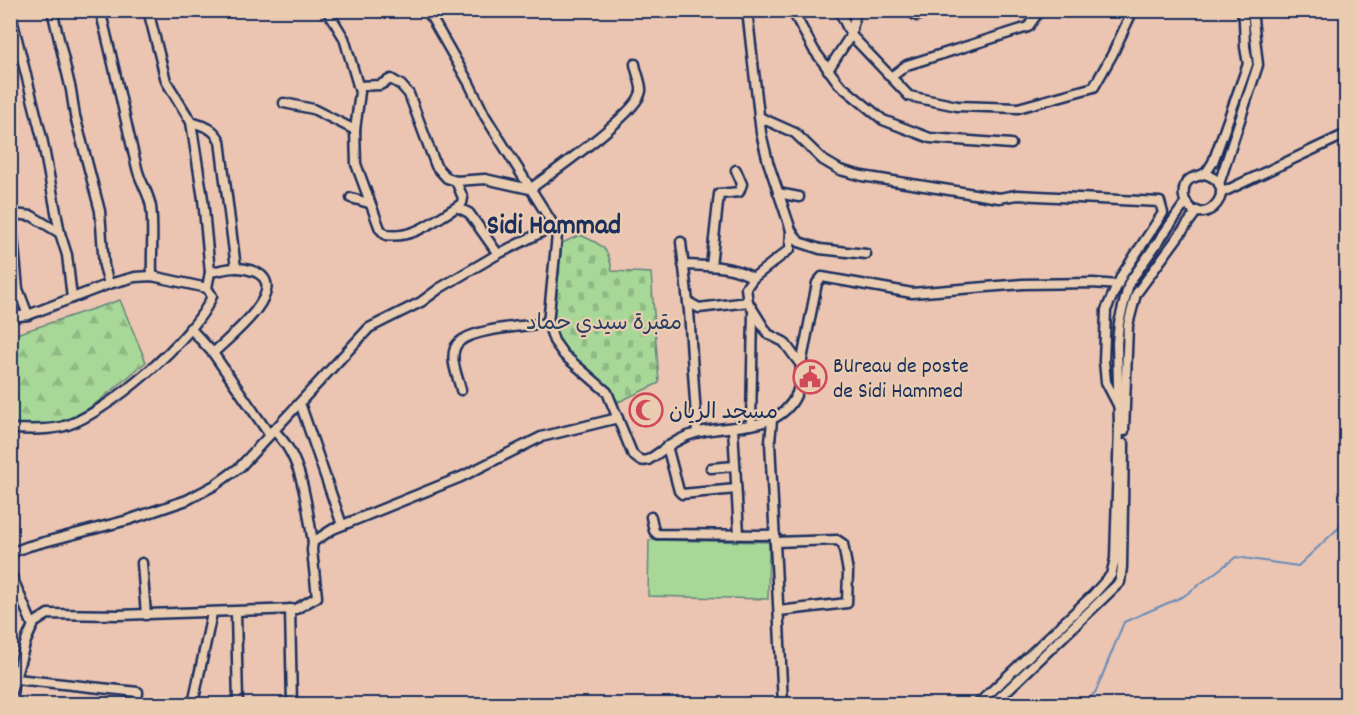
<svg xmlns="http://www.w3.org/2000/svg" width="1357" height="715" viewBox="0 0 1357 715" font-family="Dekko,'Playpen Sans Arabic',sans-serif">
  <defs>
    <pattern id="forest-firs" width="22" height="20" patternUnits="userSpaceOnUse" patternTransform="scale(1.5)"><rect width="22" height="20" fill="#a8d898"/><path d="M5 1l3.5 6h-7zM16 11l3.5 6h-7z" fill="#90ba85"/></pattern>
    <pattern id="cemetery-stones" width="16" height="16" patternUnits="userSpaceOnUse" patternTransform="scale(1.5)"><rect width="16" height="16" fill="#a8d898"/><path d="M2 7V4a2 2 0 0 1 4 0v3zM10 15v-3a2 2 0 0 1 4 0v3z" fill="#90ba85"/></pattern>
  </defs>
  <rect width="100%" height="100%" fill="#ebc5b1"/>
  <filter id="ink" filterUnits="userSpaceOnUse"><feTurbulence type="fractalNoise" baseFrequency=".0167" numOctaves="2"/><feDisplacementMap in="SourceGraphic" scale="12" xChannelSelector="R" yChannelSelector="G"/><feConvolveMatrix kernelMatrix="1 2 1 2 8 2 1 2 1" color-interpolation-filters="sRGB"/></filter>
  <g filter="url(#ink)">
    <path fill="#a8d898" stroke="#62847b" stroke-width="1.5" d="M649 540 769 542 768 599 648 596Z"/>
    <path fill="url(#forest-firs)" stroke="#62847b" stroke-width="1.5" d="M120 300 146 362C121 382 91 412 62 423 45 428 27 426 11 424L10 336Z"/>
    <path fill="url(#cemetery-stones)" stroke="#62847b" stroke-width="1.5" d="M580 235C601 244 609 247 612 271L651 273 659 383 616 403 605 384 569 356 555 336 553 317 562 243Z"/>
    <g fill="none" stroke-linecap="round" stroke-linejoin="round">
      <path stroke="#698cba" stroke-width="2" d="M1085 704 1096 691 1124 622 1184 596 1236 557 1298 566 1346 521"/>
      <defs>
        <g id="minor">
          <path d="M52 10 71 90 75 116 100 211 104 266 109 284"/>
          <path d="M100 10C114 63 124 116 137 168 140 182 149 193 151 207 154 230 151 254 152 276"/>
          <path d="M327 10 344 38 360 92 355 130 356 164 380 229 386 235C415 239 434 220 457 207L469 213 498 254"/>
          <path d="M427 10 469 83 485 116 554 226 557 235 548 323 554 341 564 355 607 392 632 453C636 459 641 462 648 460 664 450 677 438 696 433 731 423 780 434 797 393 800 385 800 374 801 365L784 342 768 334 748 302 746 288 753 278 790 249 791 230 768 162 761 133 747 10"/>
          <path d="M792 10 814 50 839 84 883 120 930 138 1011 144"/>
          <path d="M839 10 851 35 909 96 957 106 1018 108 1094 87 1112 55 1133 10"/>
          <path d="M908 10 917 16 932 10"/>
          <path d="M10 11 42 138 60 233 67 255 72 298"/>
          <path d="M828 70 851 35 856 10"/>
          <path d="M891 77 907 65 1028 27 1040 10"/>
          <path d="M358 86 380 85 391 79 401 85 409 94 436 166 447 178 456 181 485 179 530 189C550 174 639 113 641 91 642 84 636 72 635 64"/>
          <path d="M284 103 313 109 355 130"/>
          <path d="M759 117 795 133 823 160 840 170 862 176 999 198 1017 195 1160 202 1163 213 1122 275 1106 310 1104 361 1106 382 1119 407"/>
          <path d="M191 122C204 126 214 128 220 141L236 268"/>
          <path d="M1204 174C1244 185 1204 232 1186 203 1183 197 1183 191 1185 185 1190 175 1198 178 1205 173 1208 171 1211 165 1213 162L1248 64 1245 47 1244 20 1241 10"/>
          <path d="M456 181 463 198 462 203 457 207"/>
          <path d="M1219 184 1258 65 1252 10"/>
          <path d="M778 193 799 197"/>
          <path d="M1221 193 1346 134"/>
          <path d="M351 198 369 203"/>
          <path d="M10 204 18 289 28 315"/>
          <path d="M13 214 32 216 60 233"/>
          <path d="M791 230 799 242 820 249 866 254"/>
          <path d="M681 242 689 311 697 432"/>
          <path d="M683 265C707 266 732 265 753 278"/>
          <path d="M711 266 719 194 739 192 742 184 736 170"/>
          <path d="M210 272C219 271 229 267 238 268 268 271 275 285 256 310 244 326 228 339 213 353"/>
          <path d="M688 302 699 308 748 302"/>
          <path d="M10 317 28 315 109 284 135 277 152 276 207 288"/>
          <path d="M190 328 213 353 269 434"/>
          <path d="M801 365 817 283 822 277 912 293 1023 284 1093 283 1118 285"/>
          <path d="M461 390C458 377 450 361 455 348 462 328 528 326 548 323"/>
          <path d="M300 403 342 525"/>
          <path d="M772 420 770 442 783 704"/>
          <path d="M751 425 753 312"/>
          <path d="M733 428 739 534"/>
          <path d="M10 429C28 429 43 431 61 427 104 417 196 337 212 296L207 288 210 272 203 199 191 122 166 81 148 10"/>
          <path d="M273 430C303 456 306 504 313 542"/>
          <path d="M1124 431 1128 325 1136 294 1197 211"/>
          <path d="M667 446 679 491 682 494 736 489"/>
          <path d="M711 468 735 466"/>
          <path d="M651 517 654 531 657 534 775 535"/>
          <path d="M775 542 837 540 843 544 848 572 847 603 779 611"/>
          <path d="M10 553 29 546 128 520 187 500 215 485 240 467 369 328 421 302 440 288 498 254 554 226"/>
          <path d="M142 563 146 615"/>
          <path d="M10 572 33 626"/>
          <path d="M290 609 292 704"/>
          <path d="M236 612 238 704"/>
          <path d="M16 679 138 692 137 704"/>
          <path d="M10 696 26 641 34 623 48 614 119 615 296 609 317 597 312 550 313 542 333 529 461 477 541 437 618 418"/>
          <path d="M193 704 212 613"/>
          <path d="M978 704 1093 595 1111 575 1115 559 1119 426 1117 343 1119 323 1129 283 1186 202"/>
          <path d="M993 704 1120 582 1122 567 1124 444"/>
        </g>
      </defs>
      <use href="#minor" stroke="#1b2f5e" stroke-width="13"/>
      <use href="#minor" stroke="#eacdb1" stroke-width="8"/>
    </g>
  </g>
  <defs>
    <symbol id="civic-ring" viewBox="-11 -11 22 22"><circle r="9.5" fill="#eacdb1" stroke="#d1495b" stroke-width="1.5"/><path d="M-.6-6.5H3V-4.5H.6V-3L4-1V1h2V6H-6V1h2V-1L-.6-3ZM-1.2 2.5V6h2.4V2.5Z" fill="#d1495b"/></symbol>
    <symbol id="mosque-ring" viewBox="-11 -11 22 22"><circle r="9.5" fill="#eacdb1" stroke="#d1495b" stroke-width="1.5"/><path d="M3.5-4.9A6 6 0 1 0 3.5 4.9A5 5 0 1 1 3.5-4.9Z" fill="#d1495b"/></symbol>
  </defs>
  <g fill-rule="evenodd">
    <use href="#civic-ring" x="791" y="358" width="38" height="38"/>
    <use href="#mosque-ring" x="627" y="391" width="38" height="38"/>
  </g>
  <g text-anchor="middle" stroke-width="4.5" stroke-linejoin="round" paint-order="stroke">
    <g font-size="22" fill="#294064" stroke="#eacdb1">
      <text x="604" y="329">مقبرة سيدي حماد</text>
    </g>
    <g font-size="22" fill="#1b2f5e" stroke="#eacdb1" text-anchor="start">
      <text x="833" y="372">BUreau de poste<tspan x="833" dy="25">de Sidi Hammed</tspan></text>
      <text x="669" y="418">مسجد الريان</text>
    </g>
    <g font-size="28" font-weight="bold" fill="#1b2f5e" stroke="#eacdb1">
      <text x="554" y="233">Sidi Hammad</text>
    </g>
  </g>
  <rect width="1357" height="715" fill="none" stroke="#eacdb1" stroke-width="36"/>
  <rect x="18" y="18" width="1321" height="679" fill="none" stroke="#1b2f5e" stroke-width="2" filter="url(#ink)"/>
</svg>
